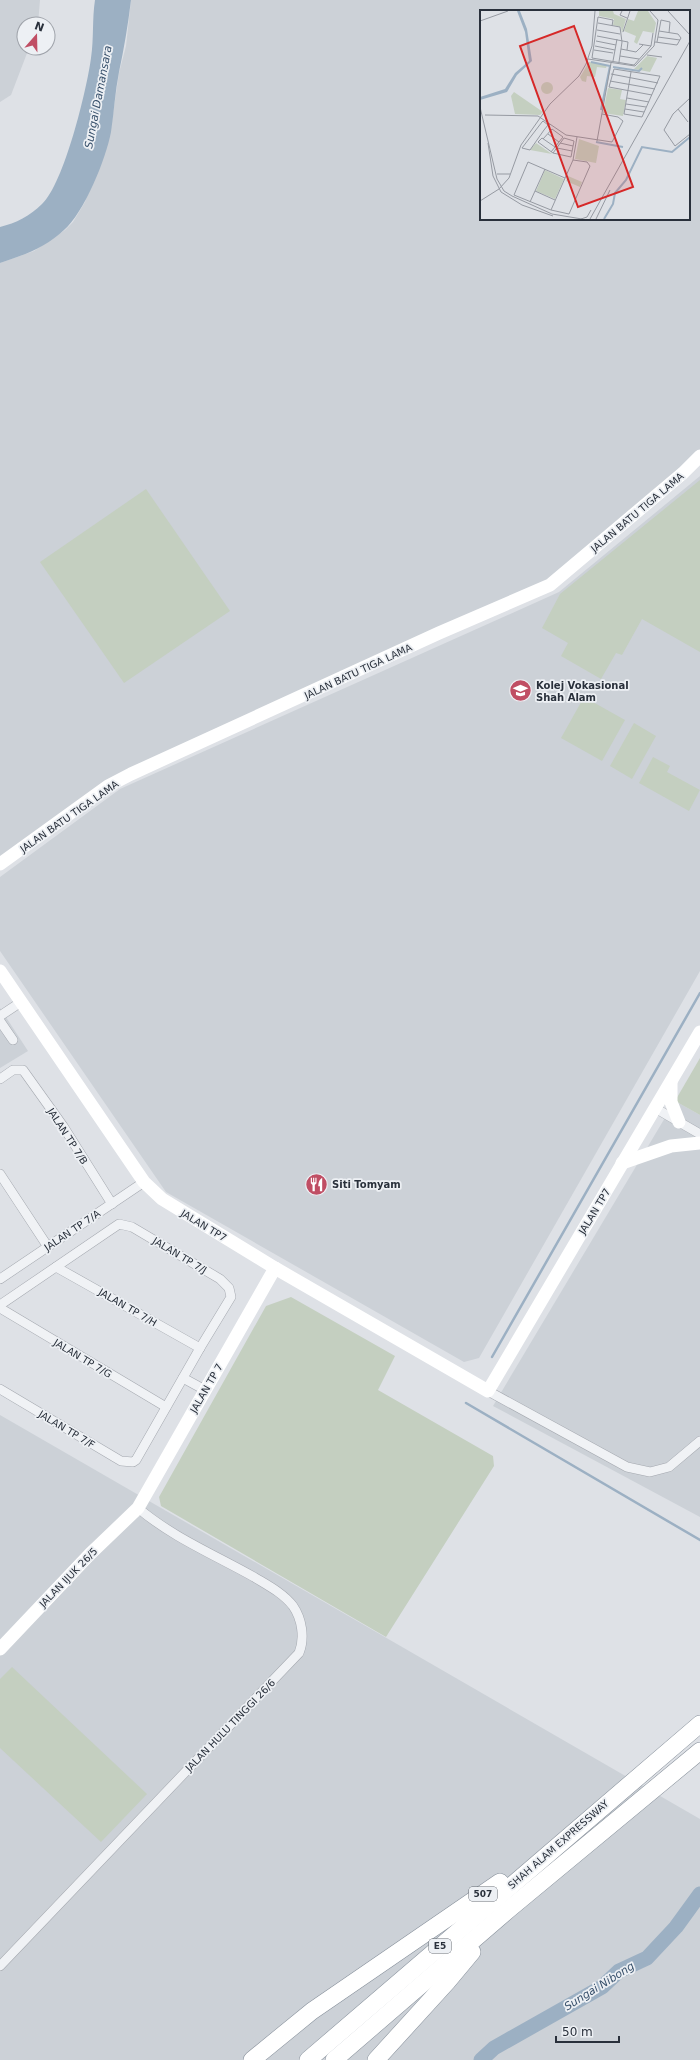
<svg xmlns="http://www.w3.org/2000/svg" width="700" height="2060" viewBox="0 0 700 2060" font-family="'DejaVu Sans',sans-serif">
  <rect width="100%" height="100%" fill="#dee1e6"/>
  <g fill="#ccd1d7" fill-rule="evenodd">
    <path d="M0 0H40L38 24H24V48H29L11 95 0 102Z"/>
    <path d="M131 0H700V463L552 588 134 767 0 858V263L34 251 65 230 73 222 85 202 110 134 119 73 126 46ZM481 11H689V219H481Z"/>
    <path d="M700 476V971L479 1358 464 1362 166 1192 0 951V877L120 789 559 592Z"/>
    <path d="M0 1008 28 1051 0 1068Z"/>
    <path d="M675 1101 700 1115V1517L493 1406Z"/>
    <path d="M0 1415 700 1819V2060H0Z"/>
  </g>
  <g fill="#c4cfc0">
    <path d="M700 480V652L642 619 622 655 616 653 601 679 561 656 568 643 542 628 560 594Z"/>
    <path d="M146 489 230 611 124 683 40 562Z"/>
    <path d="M584 697 625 720 602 761 561 738Z"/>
    <path d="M634 723 656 736 632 779 610 766Z"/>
    <path d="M653 757 670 766 667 772 700 790 689 811 639 783Z"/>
    <path d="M700 1058V1115L675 1101Z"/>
    <path d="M291 1297 395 1356 378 1390 493 1456 494 1466 386 1637 161 1506 159 1497 266 1306Z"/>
    <path d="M12 1667 147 1794 101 1842 0 1748V1679Z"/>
  </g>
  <path fill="#9cb0c3" d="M95 0H131C128 25 124 48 119 72 115 92 114 112 111 132 106 159 84 213 64 230 45 248 24 255 0 263V227C16 223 30 216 42 204 64 184 87 89 91 58 94 39 92 19 95 0Z"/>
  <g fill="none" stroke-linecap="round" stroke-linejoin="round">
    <g stroke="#9cb0c3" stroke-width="2.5">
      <path d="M492 1357 700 993"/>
      <path d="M466 1403 700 1540"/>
    </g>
    <path stroke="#9cb0c3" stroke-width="15" d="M481 2060 494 2048 602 1987 619 1971 647 1958 676 1927 700 1894"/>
    <defs>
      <g id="street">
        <path d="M0 1016 21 1002"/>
        <path d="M0 1021 13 1040"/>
        <path d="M0 1079 13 1070H23L63 1126 112 1204"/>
        <path d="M655 1108 700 1134"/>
        <path d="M0 1174 48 1247"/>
        <path d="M56 1267 200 1348"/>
        <path d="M0 1279 144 1182"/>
        <path d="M0 1305 119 1224 132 1227 220 1279 229 1288 231 1297 200 1348 136 1460 133 1462 121 1461 0 1389"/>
        <path d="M0 1308 166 1407"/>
        <path d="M183 1378 205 1390"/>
        <path d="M488 1391 627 1467 650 1472 669 1467 700 1441"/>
        <path d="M0 1966 299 1653C305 1638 302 1619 293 1606 283 1593 267 1585 254 1577 215 1555 172 1537 138 1508"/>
      </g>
      <g id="highway">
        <path d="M252 2060 312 2011 500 1882"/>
        <path d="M308 2060 700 1724"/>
        <path d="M334 2060 508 1910 700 1751"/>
        <path d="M376 2060 447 1982 472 1952"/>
      </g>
    </defs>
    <use href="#street" stroke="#a4a8af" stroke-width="10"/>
    <use href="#highway" stroke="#87909b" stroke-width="18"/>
    <use href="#street" stroke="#f0f2f5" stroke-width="9"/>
    <g stroke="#fff" stroke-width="13">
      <path d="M0 864 108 786 131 774 439 633 550 585 683 473 700 456"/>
      <path d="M0 971 144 1182 162 1199 275 1268 488 1391 700 1032"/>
      <path d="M671 1082V1102L679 1122"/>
      <path d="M622 1163 671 1146 700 1143"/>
      <path d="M0 1649 90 1554 138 1508 275 1268"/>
    </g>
    <use href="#highway" stroke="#fff" stroke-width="17"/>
  </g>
  <defs>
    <symbol id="school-disc" viewBox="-11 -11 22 22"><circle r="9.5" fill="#c04e64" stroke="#edf0f4"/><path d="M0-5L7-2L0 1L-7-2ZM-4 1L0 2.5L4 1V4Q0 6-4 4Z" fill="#fff"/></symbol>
    <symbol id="restaurant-disc" viewBox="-11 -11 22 22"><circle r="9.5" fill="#c04e64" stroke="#edf0f4"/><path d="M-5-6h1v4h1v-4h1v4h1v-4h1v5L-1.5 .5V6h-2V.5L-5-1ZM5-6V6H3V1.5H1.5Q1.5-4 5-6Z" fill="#fff"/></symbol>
  </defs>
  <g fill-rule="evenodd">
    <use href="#school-disc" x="508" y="678" width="25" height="25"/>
    <use href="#restaurant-disc" x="304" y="1172" width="25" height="25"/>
  </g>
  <g text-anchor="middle" stroke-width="3.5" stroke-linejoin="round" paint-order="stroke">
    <g fill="#edf0f4" stroke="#646a72" stroke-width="1">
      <rect x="469" y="1887" width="28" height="14" rx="3"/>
      <rect x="429" y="1939" width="22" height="14" rx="3"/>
    </g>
    <g font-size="9" font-weight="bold" fill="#29303b">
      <text x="483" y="1897">507</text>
      <text x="440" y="1949">E5</text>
    </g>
    <g font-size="10" fill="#29303b" stroke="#edf0f4">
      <text transform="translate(637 512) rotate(-40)" y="4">JALAN BATU TIGA LAMA</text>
      <text transform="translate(358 671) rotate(-25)" y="4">JALAN BATU TIGA LAMA</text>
      <text transform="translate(69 816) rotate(-35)" y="4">JALAN BATU TIGA LAMA</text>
      <text transform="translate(68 1136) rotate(57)" y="4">JALAN TP 7/B</text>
      <text transform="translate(594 1211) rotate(-59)" y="4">JALAN TP7</text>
      <text transform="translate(204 1225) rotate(31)" y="4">JALAN TP7</text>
      <text transform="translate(72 1230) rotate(-34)" y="4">JALAN TP 7/A</text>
      <text transform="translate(180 1255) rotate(31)" y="4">JALAN TP 7/J</text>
      <text transform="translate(128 1307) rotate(30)" y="4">JALAN TP 7/H</text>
      <text transform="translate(83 1358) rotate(31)" y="4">JALAN TP 7/G</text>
      <text transform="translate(206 1388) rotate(-60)" y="4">JALAN TP 7</text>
      <text transform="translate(67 1429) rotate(31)" y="4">JALAN TP 7/F</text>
      <text transform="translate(68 1577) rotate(-46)" y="4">JALAN IJUK 26/5</text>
      <text transform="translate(230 1725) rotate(-46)" y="4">JALAN HULU TINGGI 26/6</text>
      <text transform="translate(558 1844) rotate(-41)" y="4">SHAH ALAM EXPRESSWAY</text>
    </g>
    <g font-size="10" font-weight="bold" fill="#29303b" stroke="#edf0f4" text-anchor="start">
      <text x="536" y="689">Kolej Vokasional<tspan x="536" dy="12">Shah Alam</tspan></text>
      <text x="332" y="1188">Siti Tomyam</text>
    </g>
    <g font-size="11" font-style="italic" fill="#37506b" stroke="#edf0f4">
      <text transform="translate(98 97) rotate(-79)" y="4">Sungai Damansara</text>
      <text transform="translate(599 1986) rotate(-32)" y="4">Sungai Nibong</text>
    </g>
  </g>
  <g transform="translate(480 10)">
    <rect width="210" height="210" fill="#dee1e6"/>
    <path d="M119 1H133L134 4 146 9 142 23 141 17 133 15 134 9 119 6ZM158 1H168L176 13 174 23 163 21 157 34 154 32 156 26 144 21 148 9 154 11ZM167 46 177 48 170 62 154 59ZM109 52 127 55 126 58 117 57 115 67 107 66 106 72 102 71 100 67ZM61 78a6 6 0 1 1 12 0a6 6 0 1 1-12 0ZM128 78 142 80 140 89 146 90 143 106 123 103ZM34 82 63 102 60 105 35 104 31 86ZM99 129 119 136 116 153 95 149ZM56 133 72 144 50 140ZM65 160 84 169 75 189 56 181ZM88 166 102 172 100 177 86 171Z" fill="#c4cfc0"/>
    <path d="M37 1H40L47 19 52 51 37 65 27 82 0 90V87L25 79 35 63 49 51 45 22Z" fill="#9cb0c3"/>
    <path fill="none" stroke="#9cb0c3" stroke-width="2" d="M111 52 130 56 121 100M133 57 159 61 162 58M116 132 143 137M124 209 133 194 135 183 146 170 162 137 192 142 210 127"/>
    <path fill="none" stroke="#969aa2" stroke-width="1" d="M142 1 140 5 147 8M188 1 210 25M0 11 28 1M118 13 140 17 142 32 139 52M117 20 140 24M143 22 150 1M117 26 148 32 147 40M178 27 200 30M116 31 136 35M175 32 197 35 201 28 198 24 179 21M177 32 181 10 190 12 189 23M159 34 171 36M115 36 135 40M141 39 156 42 163 35M114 40 133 43M167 45 182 47M140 46 159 49M112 48 154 55 171 36 173 23M112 48 118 7 133 10 132 16M108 49 155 56 174 36 178 10 170 1M133 51 137 29M131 64 178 73M130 71 175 79M129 77 134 59 179 66H180L162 107 144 104 151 62M129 77 172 85M147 88 169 92M210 88 193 104 184 120 195 136 210 124M146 94 166 97M0 97 17 169 24 181 32 186 72 204 102 209M145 99 164 102M198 99 208 112M5 105 58 106 86 125 132 132 143 111 138 107 122 104M70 114 68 115 64 120 50 140 42 138 62 112 63 111 68 115 70 117M68 124 79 132M63 129 72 119 83 127M117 131 131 53M8 133 13 166 21 182 42 195 73 206M80 133 93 136M77 138 92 141M71 142 83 127M73 143 84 128 94 131 91 147 73 143 58 132 62 128 75 137M17 164H30M85 168 48 152 34 185 71 200 89 204 110 156 107 152 93 150M19 179 29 168 41 135 70 94 99 66 106 54 112 36 115 1M55 181 75 190M0 191 19 179M50 192 65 159M71 200 93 150 97 127M101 209 107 207 111 200M110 209 210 31M116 209 130 180"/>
    <path fill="#d62828" fill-opacity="0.15" stroke="#d62828" stroke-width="2" d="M94 16 153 177 98 197 40 36Z"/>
    <rect width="210" height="210" fill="none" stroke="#29303b" stroke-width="2"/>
  </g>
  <g transform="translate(36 36) rotate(20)"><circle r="19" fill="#edf0f4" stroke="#9fa3aa"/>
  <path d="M0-3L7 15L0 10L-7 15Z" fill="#c04e64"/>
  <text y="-6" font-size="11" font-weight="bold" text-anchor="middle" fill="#29303b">N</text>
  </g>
  <path d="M556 2036v6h63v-6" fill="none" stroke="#29303b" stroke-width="2"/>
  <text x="562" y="2036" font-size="12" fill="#29303b" stroke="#edf0f4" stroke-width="3" paint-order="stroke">50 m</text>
</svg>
